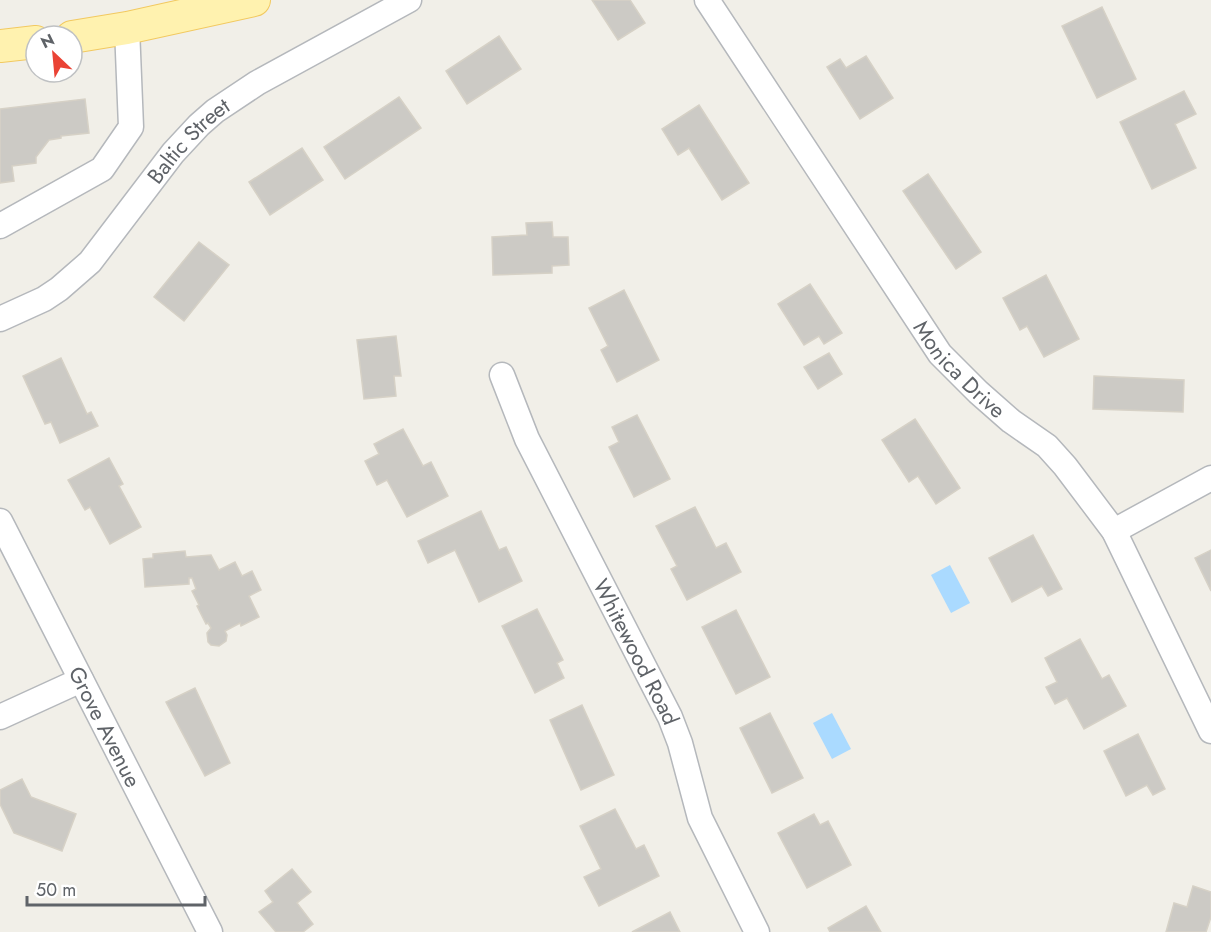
<svg xmlns="http://www.w3.org/2000/svg" width="1211" height="932" viewBox="0 0 1211 932" font-family="Jost,sans-serif">
  <rect width="100%" height="100%" fill="#f1efe8"/>
  <g fill="#aadaff">
    <path d="M950 565 970 603 951 613 931 575Z"/>
    <path d="M832 713 851 749 832 759 813 723Z"/>
  </g>
  <g fill="#cccac5" stroke="#d6d1c6" stroke-width="1.5">
    <path d="M592 0H630L645 23 618 40Z"/>
    <path d="M1102 7 1136 79 1097 98 1062 26Z"/>
    <path d="M499 36 521 69 467 104 446 71Z"/>
    <path d="M866 56 893 98 860 119 827 67 840 59 846 68Z"/>
    <path d="M1184 91 1196 114 1175 124 1196 168 1152 189 1120 122Z"/>
    <path d="M399 97 421 128 345 179 324 147Z"/>
    <path d="M85 99 89 133 61 136V138L49 140 36 157V163L12 166 14 181 0 183V109Z"/>
    <path d="M699 105 749 183 722 200 689 148 678 155 662 129Z"/>
    <path d="M302 148 323 180 270 215 249 182Z"/>
    <path d="M928 174 981 252 956 269 903 191Z"/>
    <path d="M552 222 553 237H568L569 265 552 266V273L493 275 492 237 527 235 526 223Z"/>
    <path d="M199 242 229 265 184 321 154 297Z"/>
    <path d="M1046 275 1079 339 1044 357 1027 326 1020 330 1003 298Z"/>
    <path d="M810 284 842 333 824 344 819 336 804 345 778 304Z"/>
    <path d="M624 290 659 360 617 382 601 350 608 346 589 308Z"/>
    <path d="M396 336 401 376H394L396 396 364 399 357 340Z"/>
    <path d="M829 353 842 374 818 389 804 367Z"/>
    <path d="M61 358 87 414 91 412 98 426 60 443 51 422 45 424 23 376Z"/>
    <path d="M1094 376 1184 380 1183 412 1093 409Z"/>
    <path d="M637 415 670 479 634 497 609 447 619 442 612 427Z"/>
    <path d="M915 419 960 488 936 504 918 476 909 482 882 440Z"/>
    <path d="M403 429 423 466 431 462 448 496 407 517 387 480 377 485 365 461 379 454 374 444Z"/>
    <path d="M109 458 123 484 119 486 141 527 110 544 90 507 85 510 68 480Z"/>
    <path d="M695 507 716 548 726 543 741 572 687 600 671 569 677 566 656 526Z"/>
    <path d="M481 511 499 550 506 547 522 581 479 602 455 550 428 563 418 541Z"/>
    <path d="M1033 535 1062 589 1048 596 1042 586 1012 602 989 558Z"/>
    <path d="M1211 550V591L1195 558Z"/>
    <path d="M185 551 186 557 211 555 219 570 235 562 242 576 252 571 261 590 249 596 259 617 241 626 240 623 225 631 227 635 226 641 219 646 211 645 208 642 207 633 211 628 208 623 206 624 197 606 199 605 192 591 196 589 192 578H189V584L145 587 143 559 153 558V554Z"/>
    <path d="M537 609 563 660 557 663 564 678 535 693 502 626Z"/>
    <path d="M736 610 770 677 736 694 702 627Z"/>
    <path d="M1080 639 1102 679 1109 675 1126 706 1084 729 1067 698 1055 704 1046 687 1057 682 1045 658Z"/>
    <path d="M195 688 230 763 205 776 166 702Z"/>
    <path d="M582 705 614 775 581 790 550 720Z"/>
    <path d="M770 713 803 778 772 793 740 728Z"/>
    <path d="M1138 734 1165 789 1153 795 1147 785 1126 796 1104 751Z"/>
    <path d="M22 779 31 797 76 814 62 851 14 833 0 804V790Z"/>
    <path d="M615 809 636 849 644 845 659 876 599 906 584 877 601 869 580 826Z"/>
    <path d="M814 814 820 825 828 821 851 865 807 888 778 833Z"/>
    <path d="M292 869 311 892 297 903 313 924 303 932H276L259 912 273 902 265 891Z"/>
    <path d="M1193 886 1211 892V917L1206 932H1166L1174 903 1187 907Z"/>
    <path d="M866 906 881 932H830L828 928Z"/>
    <path d="M670 912 680 932H632Z"/>
  </g>
  <g fill="none" stroke-linecap="round" stroke-linejoin="round">
    <defs>
      <g id="minor">
        <path id="s1" d="M707 0 940 354 978 392 1011 421 1047 446 1065 466 1114 531 1211 731"/>
        <path d="M0 226 102 169 131 127 127 28"/>
        <path id="s2" d="M0 319 44 299 59 289 90 262 173 153 199 125 215 111 257 83 409 0"/>
        <path id="s3" d="M502 375 527 439 670 717 680 743 700 818 757 932"/>
        <path id="s4" d="M0 521 210 932"/>
        <path d="M1114 531 1211 478"/>
        <path d="M0 717 81 680"/>
      </g>
      <g id="major">
        <path d="M72 37 127 28 254 0"/>
        <path d="M0 46 36 42"/>
      </g>
    </defs>
    <use href="#minor" stroke="#b5b8bc" stroke-width="27"/>
    <use href="#major" stroke="#f2c960" stroke-width="34"/>
    <use href="#minor" stroke="#fff" stroke-width="24"/>
    <use href="#major" stroke="#fff2af" stroke-width="32"/>
  </g>
  <g text-anchor="middle" stroke-width="4.5" stroke-linejoin="round" paint-order="stroke">
    <g font-size="22" fill="#5f6368" stroke="#fff">
      <text dy="8" stroke="none"><textPath href="#s2" startOffset="264">Baltic Street</textPath></text>
      <text dy="8" stroke="none"><textPath href="#s1" startOffset="448">Monica Drive</textPath></text>
      <text dy="8" stroke="none"><textPath href="#s3" startOffset="308">Whitewood Road</textPath></text>
      <text dy="8" stroke="none"><textPath href="#s4" startOffset="231">Grove Avenue</textPath></text>
    </g>
  </g>
  <g transform="translate(54 54) rotate(334)"><circle r="28" fill="#ffffff" stroke="#bfc1c3" stroke-width="1.5"/>
  <path d="M0-4.5L10 22L0 15L-10 22Z" fill="#ea4335"/>
  <text y="-9" font-size="16" font-weight="bold" text-anchor="middle" fill="#5f6368">N</text>
  </g>
  <path d="M27 896v9h178v-9" fill="none" stroke="#5f6368" stroke-width="3"/>
  <text x="36" y="896" font-size="18" fill="#5f6368" stroke="#ffffff" stroke-width="4.5" paint-order="stroke">50 m</text>
</svg>
